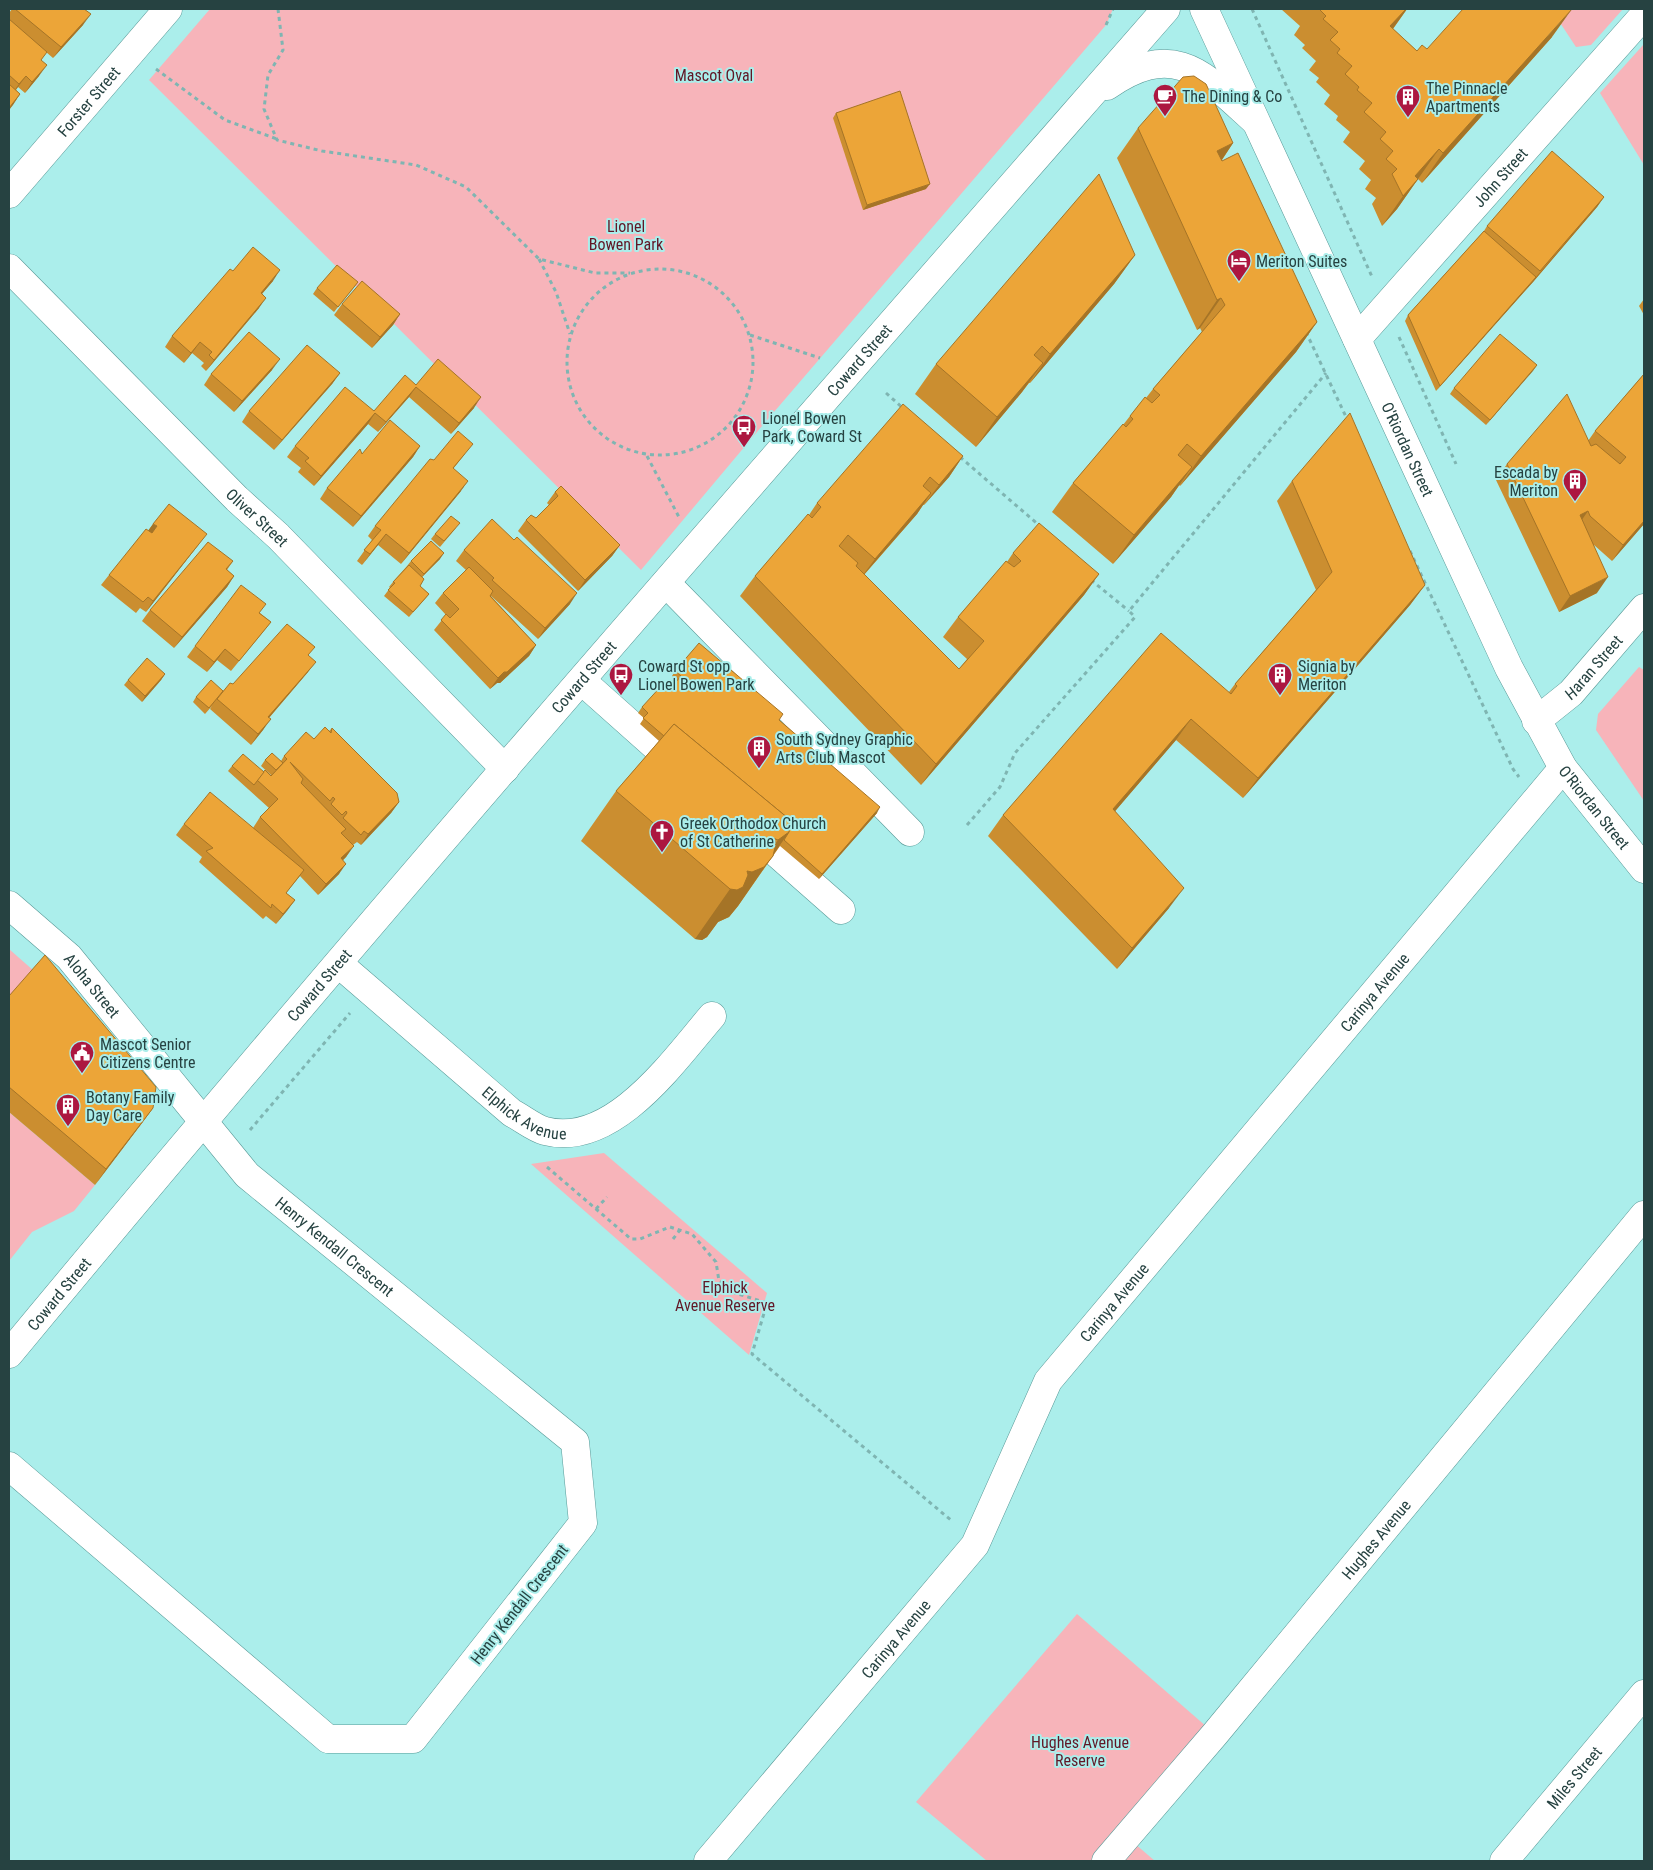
<svg xmlns="http://www.w3.org/2000/svg" width="1653" height="1870" viewBox="0 0 1653 1870" font-family="'Roboto Condensed',sans-serif">
  <rect width="100%" height="100%" fill="#abeeeb"/>
  <g fill="#f7b4ba">
    <path d="M210 9H1113L1106 25 762 426 641 570 149 80Z"/>
    <path d="M1551 9H1623L1591 45 1576 47Z"/>
    <path d="M1644 44V165L1600 93Z"/>
    <path d="M1639 667 1644 670V801L1596 730 1598 714Z"/>
    <path d="M9 949 34 971 9 999Z"/>
    <path d="M9 1112 95 1185 74 1211 32 1232 9 1261Z"/>
    <path d="M604 1153 767 1293 749 1355 531 1164Z"/>
    <path d="M1077 1614 1215 1734 1127 1837 1155 1861H987L916 1802Z"/>
  </g>
  <g fill="none" stroke-linecap="round" stroke-linejoin="round">
    <defs>
      <g id="minor">
        <path d="M1107 86C1175 39 1203 74 1254 120"/>
        <path id="s1" d="M9 194 168 9"/>
        <path id="s2" d="M9 268 237 499 278 536 505 769"/>
        <path id="s3" d="M1357 339 1644 15"/>
        <path d="M666 583 910 832"/>
        <path d="M582 681 682 770"/>
        <path id="s4" d="M1536 721 1571 693 1644 608"/>
        <path d="M748 828 841 910"/>
        <path id="s5" d="M9 905 69 957 247 1175 575 1442 583 1523 413 1739H328L9 1466"/>
        <path id="s6" d="M339 964 512 1113C522 1118 534 1128 545 1131 613 1149 674 1060 712 1016"/>
        <path id="s7" d="M9 1354C386 899 777 454 1166 9"/>
        <path id="s8" d="M708 1861 975 1545 1048 1381 1563 768"/>
        <path id="s9" d="M1106 1861 1215 1734 1644 1215"/>
        <path id="s10" d="M1504 1861 1644 1694"/>
      </g>
      <g id="major">
        <path id="s11" d="M1204 9 1509 668 1563 768 1644 869"/>
      </g>
    </defs>
    <use href="#minor" stroke="#589997" stroke-width="29"/>
    <use href="#major" stroke="#589997" stroke-width="29"/>
    <g stroke="#7fb5b2" stroke-width="3" stroke-dasharray="4 4" stroke-linecap="butt">
      <path d="M278 9 283 50 268 75 264 109 277 140 322 151 416 165 466 187 539 259 595 273H630"/>
      <path d="M1252 9 1373 279"/>
      <path d="M1106 25 1113 9"/>
      <path d="M156 69 225 120 277 139"/>
      <path d="M539 259 556 292 570 334"/>
      <circle cx="660" cy="362" r="93"/>
      <path d="M1306 332 1347 419"/>
      <path d="M750 335 820 358"/>
      <path d="M1399 337 1456 464"/>
      <path d="M886 393 904 409"/>
      <path d="M734 420 752 435"/>
      <path d="M647 456 680 519"/>
      <path d="M960 457 1040 526"/>
      <path d="M1410 551 1513 769 1519 777"/>
      <path d="M1091 580 1129 611"/>
      <path d="M967 825 1000 787 1015 753 1135 617 1129 611 1326 373"/>
      <path d="M250 1130 350 1013"/>
      <path d="M547 1167 631 1239H640L670 1227 692 1234 716 1262 719 1281 735 1293 767 1303 752 1354 952 1521"/>
      <path d="M596 1209 607 1197"/>
      <path d="M673 1239 680 1230"/>
    </g>
    <use href="#minor" stroke="#fff" stroke-width="28"/>
    <use href="#major" stroke="#fff" stroke-width="28"/>
  </g>
  <g fill="#cb8e30">
    <path d="M12 9H84L83 25 53 58 46 52 41 60 39 76 25 93 18 87 16 90 20 94 9 110V13Z"/>
    <path d="M1281 9H1407L1393 29 1417 51 1552 37 1422 183 1418 179 1397 209 1382 226 1372 204 1376 198 1365 189 1371 180 1359 169 1365 161 1343 142 1350 132 1336 120 1338 116 1324 104 1330 95 1316 82 1319 78 1309 70 1316 61 1302 48 1305 45 1294 35 1300 26Z"/>
    <path d="M836 113 926 189 863 210 833 118Z"/>
    <path d="M1138 128 1233 143 1222 160 1317 322 1296 352 1180 486 1179 485 1171 497 1113 564 1052 512 1073 483 1123 425 1130 416 1146 398 1153 389 1202 332 1200 328 1197 330 1117 158Z"/>
    <path d="M1604 197 1597 207 1533 282 1436 391 1405 321 1408 315 1484 231 1487 226Z"/>
    <path d="M1135 255 1114 284 1030 383H1029L1022 392 976 447 915 394 936 364Z"/>
    <path d="M233 271 273 281 262 294 259 308 206 371 201 366 204 363 192 353 184 363 165 347 172 336Z"/>
    <path d="M358 282 334 312 313 294 317 288Z"/>
    <path d="M1644 299V315L1639 306Z"/>
    <path d="M342 304 400 314 393 325 372 348 334 315Z"/>
    <path d="M1537 365 1486 425 1450 394 1454 388Z"/>
    <path d="M272 370 234 412 204 385 211 374Z"/>
    <path d="M340 373 332 384 274 450 242 422 249 411Z"/>
    <path d="M1644 374V524L1612 561 1594 545 1597 593 1559 612 1496 480 1507 464 1588 441 1595 431Z"/>
    <path d="M416 385 474 408 451 434 409 397 378 432 368 424 314 486 298 472 301 468 287 457 295 446 374 411Z"/>
    <path d="M420 446 413 457 353 527 320 499 327 488 362 454Z"/>
    <path d="M465 454 453 469 461 491 401 564 378 545 362 565 357 561 372 540 368 536 375 526 434 460Z"/>
    <path d="M963 456 949 477 924 505H923L917 514 864 575 959 669 967 659 943 637 958 617 1007 562 1013 553 1099 574 1084 595 921 785 740 596 755 576 809 515 817 503Z"/>
    <path d="M1292 481 1425 585 1410 605 1243 798 1176 740 1115 811 1169 908 1117 969 988 836 1003 815 1229 692 1235 684 1316 590 1277 501Z"/>
    <path d="M555 492 620 545 612 556 578 591 518 531 526 520 536 518 549 505 547 503Z"/>
    <path d="M153 524 199 544 146 612 140 608 136 613 101 585 109 575 148 531Z"/>
    <path d="M456 528 440 547 431 539 435 534Z"/>
    <path d="M464 550 570 604 538 639 490 595 536 645 529 656 500 683H497L490 689 434 630 446 615 435 603 443 593 466 570 456 561Z"/>
    <path d="M440 559 422 577 420 586 429 594 425 599 409 617 384 596 390 588 389 587 393 582 407 566 411 561Z"/>
    <path d="M233 561 227 570 234 576 227 587 174 648 142 621 150 610Z"/>
    <path d="M260 613 271 622 263 632 231 671 217 660 207 672 187 657 195 646Z"/>
    <path d="M309 656 308 672 269 718 263 730 251 745 210 709 212 706 205 714 193 702 196 697 223 691 233 684Z"/>
    <path d="M675 671 779 720 877 813 819 879 780 846 738 906 729 917 718 922 707 937 702 940 695 939 581 841 616 791 659 741 640 724 644 718 638 713 642 707 670 689 677 681 672 676Z"/>
    <path d="M165 674 161 680 142 702 124 685 128 680Z"/>
    <path d="M332 728 399 802 391 813 361 845 357 842 353 845 346 857 343 860 339 874 318 895 300 876 286 893 295 900 276 924 266 916 263 919 199 862 202 857 176 835 184 824 253 828 260 817 269 808 228 771 232 766 264 772 271 776V775L261 766 265 760 281 761 284 756 314 739 329 731Z"/>
    <path d="M9 996 153 1108 142 1123 95 1185 9 1112Z"/>
  </g>
  <g fill="#a57427">
    <path d="M1406 9H1407L1389 34 1390 26Z"/>
    <path d="M1572 9 1552 37 1422 183 1443 153Z"/>
    <path d="M91 14 83 25 53 58 61 47Z"/>
    <path d="M47 65 39 76 25 93 32 82Z"/>
    <path d="M26 76 18 87 11 95 19 84Z"/>
    <path d="M20 94 13 105 9 110V108Z"/>
    <path d="M1233 143 1213 173 1217 151Z"/>
    <path d="M1439 149 1397 209 1382 226 1403 196 1415 176Z"/>
    <path d="M930 184 926 189 863 210 867 205Z"/>
    <path d="M1604 197 1597 207 1533 282 1436 391 1440 386 1536 277Z"/>
    <path d="M1135 255 1114 284 1030 383 1050 354Z"/>
    <path d="M280 270 273 281 253 304 261 293Z"/>
    <path d="M266 298 259 308 206 371 214 360Z"/>
    <path d="M1221 298 1200 328 1197 330 1217 300Z"/>
    <path d="M400 314 393 325 372 348 380 337Z"/>
    <path d="M1317 322 1296 352 1180 486 1201 456Z"/>
    <path d="M200 342 192 353 184 363 191 353Z"/>
    <path d="M280 359 272 370 234 412 242 401Z"/>
    <path d="M1043 363 1022 392 976 447 997 417Z"/>
    <path d="M1537 365 1533 371 1486 425 1490 420Z"/>
    <path d="M340 373 332 384 274 450 282 440Z"/>
    <path d="M416 387 409 397 378 432 386 422Z"/>
    <path d="M481 397 474 408 451 434 459 423Z"/>
    <path d="M375 413 368 424 314 486 321 476Z"/>
    <path d="M420 446 413 457 353 527 361 516Z"/>
    <path d="M963 456 949 477 924 505 939 485Z"/>
    <path d="M1192 467 1171 497 1113 564 1134 535Z"/>
    <path d="M468 481 461 491 401 564 409 553Z"/>
    <path d="M931 493 917 514 860 579 875 559Z"/>
    <path d="M1588 511 1577 527 1580 515Z"/>
    <path d="M1644 521V524L1612 561 1623 545Z"/>
    <path d="M153 524 157 526 150 537 145 535Z"/>
    <path d="M207 534 199 544 146 612 153 601Z"/>
    <path d="M386 534 378 545 362 565 370 554Z"/>
    <path d="M620 545 612 556 578 591 585 580Z"/>
    <path d="M444 553 440 559 420 579 424 574Z"/>
    <path d="M1099 574 1084 595 921 785 936 764Z"/>
    <path d="M234 576 227 587 174 648 182 637Z"/>
    <path d="M1608 577 1597 593 1559 612 1570 596Z"/>
    <path d="M1425 585 1410 605 1243 798 1258 778Z"/>
    <path d="M577 593 570 604 538 639 545 628Z"/>
    <path d="M536 645 529 656 500 683H497L490 689 498 678Z"/>
    <path d="M225 649 217 660 207 672 214 662Z"/>
    <path d="M316 662 308 672 261 727 268 717Z"/>
    <path d="M165 674 161 680 142 702 145 696Z"/>
    <path d="M271 719 263 730 251 745 258 734Z"/>
    <path d="M1191 719 1176 740 1099 830 1113 809Z"/>
    <path d="M399 802 391 813 361 845 368 834Z"/>
    <path d="M880 807 877 813 819 879 822 874Z"/>
    <path d="M789 832 738 906 729 917 718 922 707 937 702 940 695 939 730 889 747 871 758 870 778 840Z"/>
    <path d="M354 846 346 857 334 869 341 858Z"/>
    <path d="M346 864 339 874 318 895 326 884Z"/>
    <path d="M1184 888 1169 908 1117 969 1132 948Z"/>
    <path d="M295 900 287 911 276 924 283 914Z"/>
    <path d="M153 1108 142 1123 95 1185 106 1169Z"/>
  </g>
  <g fill="#eca538" stroke="#a57427">
    <path d="M15 9H84L91 14 61 47Z"/>
    <path d="M1319 9H1406L1390 26 1417 51 1422 45 1427 49 1463 9H1572L1443 153 1439 149 1415 176 1418 179 1403 196 1392 174 1397 169 1386 159 1393 151 1380 139 1386 132 1364 112 1372 103 1357 90 1359 87 1345 74 1352 66 1337 53 1340 49 1330 40 1338 32 1323 19 1326 16Z"/>
    <path d="M9 19 47 52 41 60 47 65 32 82 26 76 19 84 9 75Z"/>
    <path d="M1194 76 1206 84 1233 143 1217 151 1222 161 1238 153 1317 322 1201 456 1187 444 1178 455 1192 467 1134 535 1073 483 1123 424 1126 427 1133 419 1130 416 1145 397 1152 403 1160 395 1153 389 1225 305 1221 298 1217 300 1138 128 1183 77Z"/>
    <path d="M9 84 20 94 9 108Z"/>
    <path d="M900 91 930 184 867 205 836 113Z"/>
    <path d="M1552 151 1604 197 1540 271 1487 226Z"/>
    <path d="M1099 174 1135 255 1050 354 1042 346 1034 355 1043 363 997 417 936 364Z"/>
    <path d="M1484 231 1536 277 1440 386 1408 315Z"/>
    <path d="M253 247 280 270 261 293 266 298 214 360 209 355 212 352 200 342 191 353 172 336 230 269 233 271Z"/>
    <path d="M337 265 358 282 338 307 317 288Z"/>
    <path d="M362 281 400 314 380 337 342 304Z"/>
    <path d="M249 332 280 359 242 401 211 374Z"/>
    <path d="M1500 334 1537 365 1490 420 1454 388Z"/>
    <path d="M307 345 340 373 282 440 249 411Z"/>
    <path d="M438 359 481 397 459 423 416 387 386 422 375 413 321 476 305 461 309 458 295 446 345 387 374 411 405 375 416 385Z"/>
    <path d="M1644 374V521L1623 545 1590 516 1588 511 1580 515 1608 577 1570 596 1507 464 1567 394 1591 446 1596 444 1620 464 1626 457 1595 431Z"/>
    <path d="M903 404 963 456 939 485 930 477 923 486 931 493 875 559 848 535 839 546 858 563 856 566 959 669 984 641 958 617 1006 561 1014 567 1021 561 1013 553 1039 523 1099 574 936 764 755 576 808 514 812 518 821 507 817 503Z"/>
    <path d="M1350 413 1425 585 1258 778 1191 719 1113 809 1184 888 1132 948 1003 815 1161 633 1231 694 1237 686 1235 684 1332 572 1292 481Z"/>
    <path d="M390 420 420 446 361 516 327 488 360 449 362 454Z"/>
    <path d="M458 431 473 444 453 468 468 481 409 553 386 534 370 554 364 550 381 530 375 526 430 459 434 460Z"/>
    <path d="M561 486 620 545 585 580 526 520 531 515 536 518 558 496 555 492Z"/>
    <path d="M169 504 207 534 153 601 148 597 143 602 109 575 146 529 152 533 157 526 153 524Z"/>
    <path d="M451 516 460 523 444 541 435 534Z"/>
    <path d="M492 519 514 540 517 537 577 593 545 628 492 580 494 578 464 550Z"/>
    <path d="M431 541 444 553 424 574 411 561Z"/>
    <path d="M208 542 233 561 226 569 234 576 182 637 150 610Z"/>
    <path d="M409 565 424 579 420 586 429 594 413 612 388 590 395 583 393 582Z"/>
    <path d="M469 567 493 591 490 596 536 645 507 672H504L498 678 441 620 446 614 450 618 459 609 443 593Z"/>
    <path d="M241 585 266 604 259 613 271 622 239 661 225 649 214 662 195 646Z"/>
    <path d="M287 624 315 647 308 655 316 662 268 717 271 719 258 734 217 699 230 683 233 684Z"/>
    <path d="M699 643 783 714 779 720 880 807 822 874 784 840 789 832V819L674 724 664 736 643 718 648 713 642 707 663 684 670 689 681 676 675 671Z"/>
    <path d="M147 658 165 674 145 696 128 680Z"/>
    <path d="M211 680 223 691 209 708 196 697Z"/>
    <path d="M674 724 789 819V832L778 840 773 838 776 843 773 856 764 867 752 872 747 871 748 875 743 887 737 890 730 889 616 791Z"/>
    <path d="M325 727 331 733 332 728 397 793 399 802 368 834 364 831 361 835 343 818 347 813 346 811 342 815 331 804 335 799 333 797 330 801 290 762 303 779 301 783 346 829 341 833 354 846 341 858 346 864 326 884 260 817 278 799 257 780 265 770 271 776 287 759 284 756 306 732 314 739Z"/>
    <path d="M272 753 283 763 276 770 265 760Z"/>
    <path d="M243 754 264 772 254 785 232 766Z"/>
    <path d="M210 792 304 870 286 893 295 900 283 914 272 904 271 908 206 851 213 848 184 824Z"/>
    <path d="M45 955 156 1087 153 1108 106 1169 9 1087V996Z"/>
  </g>
  <defs>
    <symbol id="cafe-pin" viewBox="-11 -11 22 30"><path d="M0 17L-7.5 6A9.5 9.5 0 1 1 7.5 6Z" fill="#ac1740" stroke="#abeeeb"/><path d="M-5.5-4.5H6V0H3Q3 3.5 0 3.5H-2.5Q-5.5 3.5-5.5 0ZM3-3.2v2h1.7v-2ZM-6 4.5H4V6H-6Z" fill="#fff"/></symbol>
    <symbol id="building-pin" viewBox="-11 -11 22 30"><path d="M0 17L-7.5 6A9.5 9.5 0 1 1 7.5 6Z" fill="#ac1740" stroke="#abeeeb"/><path d="M-4-6H4V6H1V3H-1V6H-4ZM-2.5-4.3h1.7v1.8h-1.7ZM.8-4.3h1.7v1.8H.8ZM-2.5-1h1.7V.8h-1.7ZM.8-1h1.7V.8H.8Z" fill="#fff"/></symbol>
    <symbol id="hotel-pin" viewBox="-11 -11 22 30"><path d="M0 17L-7.5 6A9.5 9.5 0 1 1 7.5 6Z" fill="#ac1740" stroke="#abeeeb"/><path d="M-6-4.5h1.5V1H6V5H4.5V3h-9V5H-6ZM-4 0a1.8 1.8 0 1 1 3.6 0ZM.5 0V-2.5h3Q6-2.5 6 0Z" fill="#fff"/></symbol>
    <symbol id="bus-pin" viewBox="-11 -11 22 30"><path d="M0 17L-7.5 6A9.5 9.5 0 1 1 7.5 6Z" fill="#ac1740" stroke="#abeeeb"/><path d="M-5-6H5V4H4V6H2V4H-2V6H-4V4H-5ZM-3.5-4V0h7V-4ZM-3.5 1.2v1.5H-2V1.2ZM2 1.2v1.5H3.5V1.2Z" fill="#fff"/></symbol>
    <symbol id="church-pin" viewBox="-11 -11 22 30"><path d="M0 17L-7.5 6A9.5 9.5 0 1 1 7.5 6Z" fill="#ac1740" stroke="#abeeeb"/><path d="M-1.2-6h2.4v3.5h3.3v2.4h-3.3V6h-2.4V-.1h-3.3v-2.4h3.3Z" fill="#fff"/></symbol>
    <symbol id="civic-pin" viewBox="-11 -11 22 30"><path d="M0 17L-7.5 6A9.5 9.5 0 1 1 7.5 6Z" fill="#ac1740" stroke="#abeeeb"/><path d="M-.6-6.5H3V-4.5H.6V-3L4-1V1h2V6H-6V1h2V-1L-.6-3ZM-1.2 2.5V6h2.4V2.5Z" fill="#fff"/></symbol>
  </defs>
  <g fill-rule="evenodd">
    <use href="#cafe-pin" x="1151" y="82" width="28" height="38"/>
    <use href="#building-pin" x="1394" y="83" width="28" height="38"/>
    <use href="#hotel-pin" x="1225" y="247" width="28" height="38"/>
    <use href="#bus-pin" x="730" y="413" width="28" height="38"/>
    <use href="#building-pin" x="1561" y="467" width="28" height="38"/>
    <use href="#bus-pin" x="607" y="661" width="28" height="38"/>
    <use href="#building-pin" x="1266" y="661" width="28" height="38"/>
    <use href="#building-pin" x="745" y="734" width="28" height="38"/>
    <use href="#church-pin" x="648" y="818" width="28" height="38"/>
    <use href="#civic-pin" x="68" y="1039" width="28" height="38"/>
    <use href="#building-pin" x="54" y="1092" width="28" height="38"/>
  </g>
  <g text-anchor="middle" stroke-width="4" stroke-linejoin="round" paint-order="stroke">
    <g font-size="16" fill="#611726" stroke="#abeeeb">
      <text x="714" y="81">Mascot Oval</text>
      <text x="626" y="232">Lionel<tspan x="626" dy="18">Bowen Park</tspan></text>
      <text x="725" y="1293">Elphick<tspan x="725" dy="18">Avenue Reserve</tspan></text>
      <text x="1080" y="1748">Hughes Avenue<tspan x="1080" dy="18">Reserve</tspan></text>
    </g>
    <g font-size="16" fill="#264241" stroke="#abeeeb" text-anchor="start">
      <text x="1426" y="94">The Pinnacle<tspan x="1426" dy="18">Apartments</tspan></text>
      <text x="1182" y="102">The Dining &amp; Co</text>
      <text x="1256" y="267">Meriton Suites</text>
      <text x="762" y="424">Lionel Bowen<tspan x="762" dy="18">Park, Coward St</tspan></text>
      <text x="1558" y="478" text-anchor="end">Escada by<tspan x="1558" dy="18">Meriton</tspan></text>
      <text x="638" y="672">Coward St opp<tspan x="638" dy="18">Lionel Bowen Park</tspan></text>
      <text x="1298" y="672">Signia by<tspan x="1298" dy="18">Meriton</tspan></text>
      <text x="776" y="745">South Sydney Graphic<tspan x="776" dy="18">Arts Club Mascot</tspan></text>
      <text x="680" y="829">Greek Orthodox Church<tspan x="680" dy="18">of St Catherine</tspan></text>
      <text x="100" y="1050">Mascot Senior<tspan x="100" dy="18">Citizens Centre</tspan></text>
      <text x="86" y="1103">Botany Family<tspan x="86" dy="18">Day Care</tspan></text>
    </g>
    <g font-size="16" fill="#264241" stroke="#abeeeb">
      <text dy="6" stroke="none"><textPath href="#s1" startOffset="122">Forster Street</textPath></text>
      <text dy="6" stroke="none"><textPath href="#s3" startOffset="216">John Street</textPath></text>
      <text dy="6" stroke="none"><textPath href="#s7" startOffset="1308">Coward Street</textPath></text>
      <text dy="6" stroke="none"><textPath href="#s11" startOffset="485">O'Riordan Street</textPath></text>
      <text dy="6" stroke="none"><textPath href="#s2" startOffset="352">Oliver Street</textPath></text>
      <text dy="6" stroke="none"><textPath href="#s4" startOffset="79">Haran Street</textPath></text>
      <text dy="6" stroke="none"><textPath href="#s7" startOffset="888">Coward Street</textPath></text>
      <text dy="6" stroke="none"><textPath href="#s11" startOffset="890">O'Riordan Street</textPath></text>
      <text dy="6" stroke="none"><textPath href="#s5" startOffset="116">Aloha Street</textPath></text>
      <text dy="6" stroke="none"><textPath href="#s7" startOffset="482">Coward Street</textPath></text>
      <text dy="6" stroke="none"><textPath href="#s8" startOffset="1101">Carinya Avenue</textPath></text>
      <text dy="6" stroke="none"><textPath href="#s6" startOffset="240">Elphick Avenue</textPath></text>
      <text dy="6" stroke="none"><textPath href="#s5" startOffset="474">Henry Kendall Crescent</textPath></text>
      <text dy="6" stroke="none"><textPath href="#s7" startOffset="78">Coward Street</textPath></text>
      <text dy="6" stroke="none"><textPath href="#s8" startOffset="696">Carinya Avenue</textPath></text>
      <text dy="6" stroke="none"><textPath href="#s9" startOffset="420">Hughes Avenue</textPath></text>
      <text transform="translate(519 1604) rotate(-52)" y="6">Henry Kendall Crescent</text>
      <text dy="6" stroke="none"><textPath href="#s8" startOffset="291">Carinya Avenue</textPath></text>
      <text dy="6" stroke="none"><textPath href="#s10" startOffset="109">Miles Street</textPath></text>
    </g>
  </g>
  <rect width="1653" height="1870" fill="none" stroke="#264241" stroke-width="20"/>
</svg>
